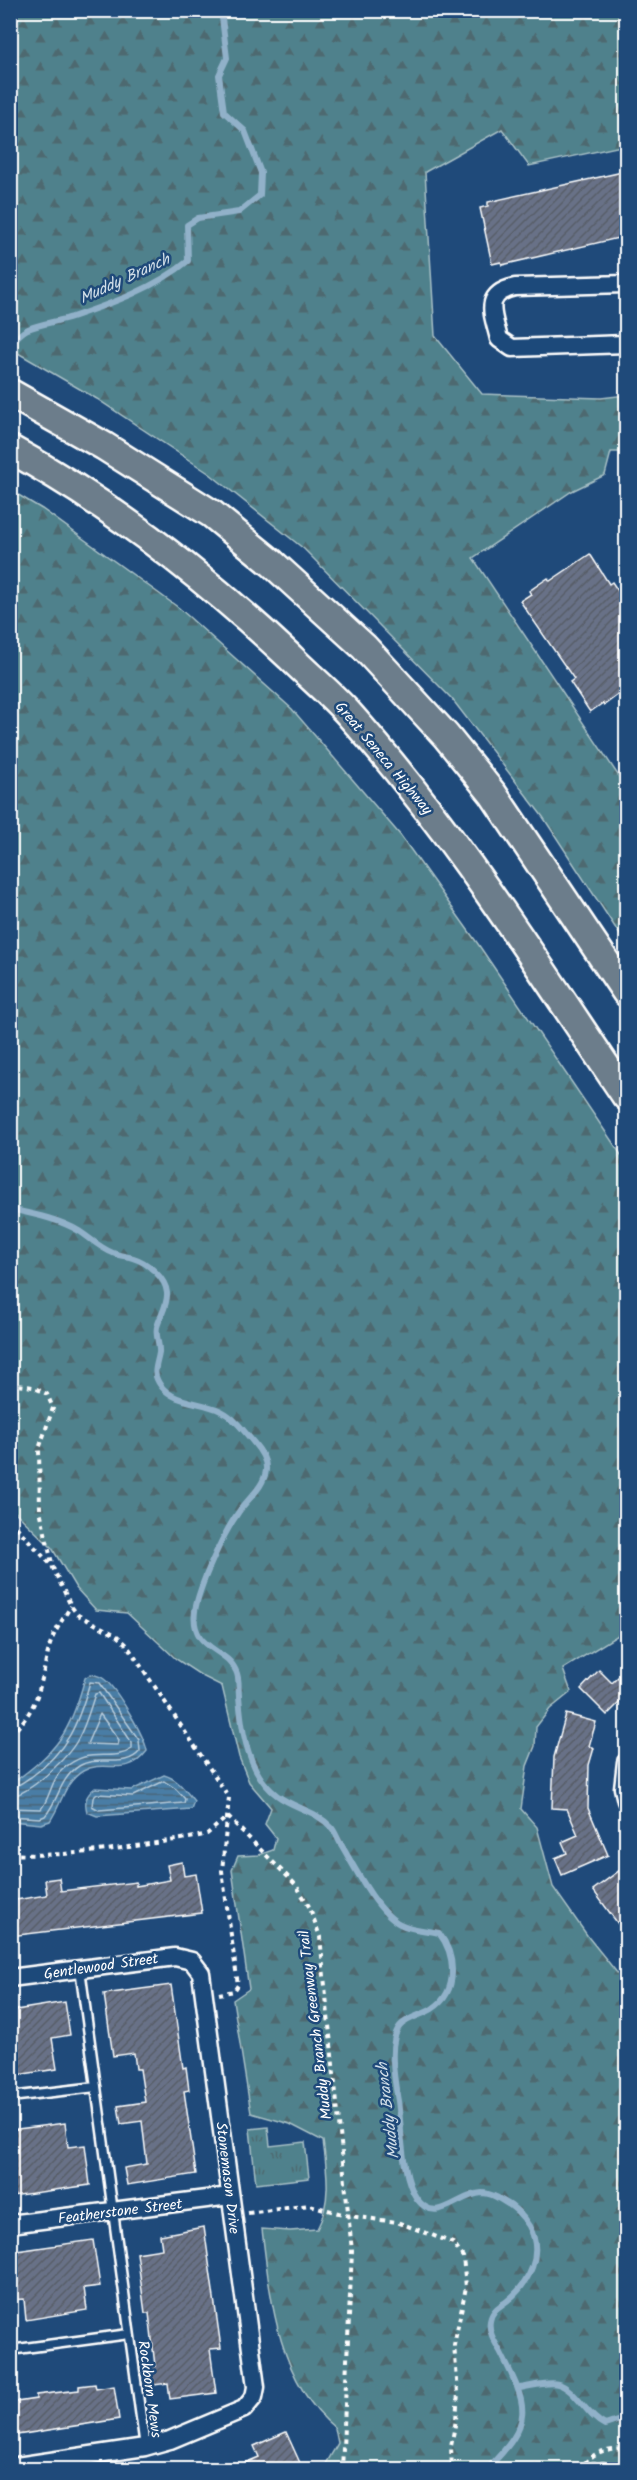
<svg xmlns="http://www.w3.org/2000/svg" width="637" height="2480" viewBox="0 0 637 2480" font-family="Kalam,sans-serif">
  <defs>
    <pattern id="grass-tufts" width="24" height="20" patternUnits="userSpaceOnUse" patternTransform="scale(1.5)"><rect width="24" height="20" fill="#50818c"/><path d="M3 7l-1-3M5 7V3M7 7l1-3M15 17l-1-3M17 17v-4M19 17l1-3" fill="none" stroke="#4e696f"/></pattern>
    <pattern id="forest-firs" width="22" height="20" patternUnits="userSpaceOnUse" patternTransform="scale(1.5)"><rect width="22" height="20" fill="#50818c"/><path d="M5 1l3.5 6h-7zM16 11l3.5 6h-7z" fill="#4e696f"/></pattern>
    <pattern id="water-rules" width="6" height="5" patternUnits="userSpaceOnUse" patternTransform="scale(1.5)"><rect width="6" height="5" fill="#487da5"/><path d="M0 2.5h6" fill="none" stroke="#4a6478"/></pattern>
    <pattern id="building-hatch" width="6" height="6" patternUnits="userSpaceOnUse" patternTransform="scale(1.5)"><rect width="6" height="6" fill="#677187"/><path d="M-1 1l2-2M0 6l6-6M5 7l2-2" fill="none" stroke="#585d67"/></pattern>
  </defs>
  <rect width="100%" height="100%" fill="#1f4a7a"/>
  <filter id="ink" filterUnits="userSpaceOnUse"><feTurbulence type="fractalNoise" baseFrequency=".0167" numOctaves="2"/><feDisplacementMap in="SourceGraphic" scale="12" xChannelSelector="R" yChannelSelector="G"/><feConvolveMatrix kernelMatrix="1 2 1 2 8 2 1 2 1" color-interpolation-filters="sRGB"/></filter>
  <g filter="url(#ink)">
    <path fill="url(#grass-tufts)" stroke="#a8c0c6" stroke-width="1.5" d="M268 2127 270 2146 305 2142 309 2178 256 2184 250 2129Z"/>
    <g fill="url(#forest-firs)" stroke="#a8c0c6" stroke-width="1.5">
      <path d="M11 10 626 11V145L529 166 502 129 425 172 435 336 482 394 601 398 626 395V452H611L605 475 572 491 473 558 626 787V944L543 817 452 699 304 549 210 474 97 399 11 349Z"/>
      <path d="M10 490 42 509 179 608 292 709 401 836 478 944 626 1162V1627L620 1634 563 1669 571 1692 550 1709 536 1727 535 1746 527 1766 521 1809 537 1827 553 1887 589 1938 626 1984V2469H323L338 2443 335 2428C278 2382 270 2297 262 2229L290 2231 317 2229C332 2202 327 2170 323 2141L290 2124 251 2113 233 2000 249 1989 232 1870 238 1856 259 1855 273 1850 276 1838 265 1824 271 1808 249 1782 239 1757 222 1686 202 1676 176 1659 127 1613 96 1610 76 1588 52 1548 11 1508Z"/>
    </g>
    <g fill="url(#water-rules)" stroke="#91b1c9" stroke-width="1.5">
      <path d="M91 1674C96 1675 100 1676 104 1679 117 1689 144 1735 147 1751 126 1779 106 1758 83 1771 64 1782 62 1804 50 1821L41 1824 11 1821V1784C58 1750 70 1734 85 1678Z"/>
      <path d="M164 1775C178 1779 185 1790 194 1801L191 1809 97 1816 87 1812C84 1801 86 1795 95 1788L132 1790Z"/>
    </g>
    <g fill="none" stroke-linecap="round" stroke-linejoin="round">
      <g stroke="#b6cbdb" stroke-width="1.5">
        <path d="M100 1714 119 1740 118 1745 87 1744Z"/>
        <path d="M164 1781 176 1789 185 1799 184 1803 99 1810 92 1806 93 1798 97 1794 133 1796Z"/>
        <path d="M10 1788C18 1787 24 1781 31 1777 68 1750 78 1724 90 1682L99 1683 139 1740 140 1751C125 1770 98 1754 79 1766 59 1779 59 1800 45 1816L40 1818 10 1816"/>
        <path d="M10 1796C30 1795 69 1756 78 1739 86 1725 90 1709 95 1694L99 1693 132 1743V1749C110 1764 90 1743 61 1771 51 1781 50 1798 41 1809L10 1808"/>
      </g>
      <g stroke="#91b1c9" stroke-width="6">
        <path d="M10 344C16 339 22 331 28 329 40 324 59 321 72 317 113 303 155 288 188 261L187 225 198 218 239 212 260 195 261 173 245 131 224 112 219 75 227 58 221 10"/>
        <path d="M10 1209C33 1214 59 1219 79 1231 90 1238 100 1248 113 1253 119 1256 126 1256 133 1258 147 1262 166 1278 167 1293 168 1305 160 1316 157 1327 155 1336 160 1344 159 1353 157 1366 151 1373 161 1386 175 1404 201 1401 221 1411 235 1418 244 1431 254 1443 260 1450 267 1460 266 1470 264 1488 247 1499 238 1513 223 1534 199 1586 195 1611 190 1650 226 1647 236 1671 240 1679 238 1687 239 1696 241 1721 244 1747 256 1770 278 1811 308 1802 332 1828 336 1833 338 1840 342 1846 355 1868 377 1912 400 1924 413 1931 425 1929 439 1933 456 1955 459 1992 432 2009 423 2015 408 2017 400 2026 387 2041 395 2083 398 2101 402 2128 401 2177 417 2199 437 2226 458 2194 482 2193 489 2193 497 2197 503 2201 513 2206 523 2216 529 2226 544 2253 530 2283 507 2301 499 2307 492 2310 490 2321 488 2332 495 2342 500 2351 529 2408 535 2421 486 2470"/>
        <path d="M519 2388C530 2387 547 2381 558 2384 576 2389 585 2415 605 2425L620 2420 626 2414"/>
      </g>
    </g>
    <g fill="url(#building-hatch)" stroke="#fff" stroke-width="1.5">
      <path d="M627 171V236L502 265 501 262 492 264 480 208 488 206V202Z"/>
      <path d="M590 554 609 584 612 582 627 604V688L604 705 603 703 590 712 570 682 574 679 520 601 531 594 529 591 548 578 550 581Z"/>
      <path d="M599 1670 612 1683 618 1677 627 1686V1695L607 1715 581 1689Z"/>
      <path d="M566 1714 596 1722 589 1746 594 1748 589 1765 588 1808 608 1855 562 1875 555 1858 567 1853 562 1842 578 1835 567 1809 552 1808 554 1757Z"/>
      <path d="M182 1862 184 1876 196 1874 202 1913 10 1936V1901L47 1895 45 1880 59 1878 61 1891 136 1882V1886L170 1880 167 1865Z"/>
      <path d="M627 1865V1936L593 1890Z"/>
      <path d="M171 1985 183 2068 186 2067 189 2090 184 2091 196 2174 127 2185 124 2168 147 2164 142 2121 121 2124 118 2106 145 2102 140 2069H136L134 2053 113 2056 104 1994Z"/>
      <path d="M65 2002 70 2035 52 2038 57 2069 10 2076V2011Z"/>
      <path d="M65 2123 68 2147 85 2145 90 2185 12 2196 10 2130Z"/>
      <path d="M204 2227 221 2348 210 2349 216 2393 170 2399 168 2383 147 2386 144 2367 155 2366 149 2313H145L137 2253 162 2249 160 2235Z"/>
      <path d="M93 2240 100 2286 84 2288 87 2310 26 2320 24 2299 10 2300V2252Z"/>
      <path d="M95 2384 96 2389 114 2386 119 2419 10 2436V2403L36 2399V2395L79 2390V2386Z"/>
      <path d="M286 2432 301 2465 292 2469H230L259 2457 254 2446Z"/>
    </g>
    <g fill="none" stroke-linecap="round" stroke-linejoin="round">
      <defs>
        <g id="lane">
          <path d="M80 1969 145 2447"/>
          <path d="M10 2097 96 2087"/>
          <path d="M10 2350 129 2334"/>
        </g>
        <g id="street">
          <path d="M626 284 515 287C482 294 493 314 499 339L512 348 626 344"/>
          <path d="M626 1762 623 1788 626 1801"/>
          <path d="M10 1978 175 1957 192 1961 201 1973 256 2387 254 2397 244 2409 170 2440 145 2447 10 2467"/>
          <path d="M10 2224 230 2196"/>
        </g>
        <g id="primary">
          <path d="M10 393 104 446 212 514 272 563 364 647 446 736 493 794 626 992"/>
          <path d="M10 449C113 505 205 577 290 657 309 676 331 694 349 714 454 831 538 966 626 1096"/>
        </g>
      </defs>
      <use href="#lane" stroke="#fff" stroke-width="13"/>
      <use href="#street" stroke="#fff" stroke-width="21"/>
      <use href="#primary" stroke="#fff" stroke-width="32"/>
      <g stroke="#fff" stroke-width="4" stroke-dasharray="4.5 4.5" stroke-linecap="butt">
        <path d="M10 1384 33 1387 47 1394 53 1408 39 1449 40 1510 53 1568 71 1606 78 1615 116 1635 126 1644 229 1797 222 1871 238 1985 234 1991 219 1994"/>
        <path d="M10 1520 52 1566"/>
        <path d="M10 1735C40 1708 40 1684 49 1648 53 1633 63 1619 71 1606"/>
        <path d="M228 1817 296 1885 310 1908 320 1937 352 2251 342 2470"/>
        <path d="M10 1854C72 1858 134 1846 195 1837L207 1834 227 1817"/>
        <path d="M248 2213 310 2205 349 2216 397 2222 453 2243 463 2257 466 2287 454 2345 458 2392 456 2420 451 2446 452 2470"/>
        <path d="M583 2466 593 2463H626"/>
        <path d="M579 2470C592 2452 606 2448 626 2448"/>
      </g>
      <use href="#lane" stroke="#1f4a7a" stroke-width="8"/>
      <use href="#street" stroke="#1f4a7a" stroke-width="16"/>
      <use href="#primary" stroke="#6c7d8b" stroke-width="27"/>
    </g>
  </g>
  <g text-anchor="middle" stroke-width="5" stroke-linejoin="round" paint-order="stroke">
    <g font-size="15" fill="#fff" stroke="#1f4a7a">
      <text transform="translate(384 758) rotate(50)" y="5">Great Seneca Highway</text>
      <text transform="translate(101 1966) rotate(-8)" y="5">Gentlewood Street</text>
      <text transform="translate(315 2025) rotate(-97)" y="5">Muddy Branch Greenway Trail</text>
      <text transform="translate(228 2178) rotate(83)" y="5">Stonemason Drive</text>
      <text transform="translate(120 2211) rotate(-7)" y="5">Featherstone Street</text>
      <text transform="translate(150 2389) rotate(82)" y="5">Rockborn Mews</text>
    </g>
    <g font-size="16" font-style="italic" fill="#d1dee8" stroke="#1f4a7a">
      <text transform="translate(124 278) rotate(-25)" y="6">Muddy Branch</text>
      <text transform="translate(387 2111) rotate(-97)" y="6">Muddy Branch</text>
    </g>
  </g>
  <rect width="637" height="2480" fill="none" stroke="#1f4a7a" stroke-width="36"/>
  <rect x="18" y="18" width="601" height="2444" fill="none" stroke="#fff" stroke-width="2" filter="url(#ink)"/>
</svg>
